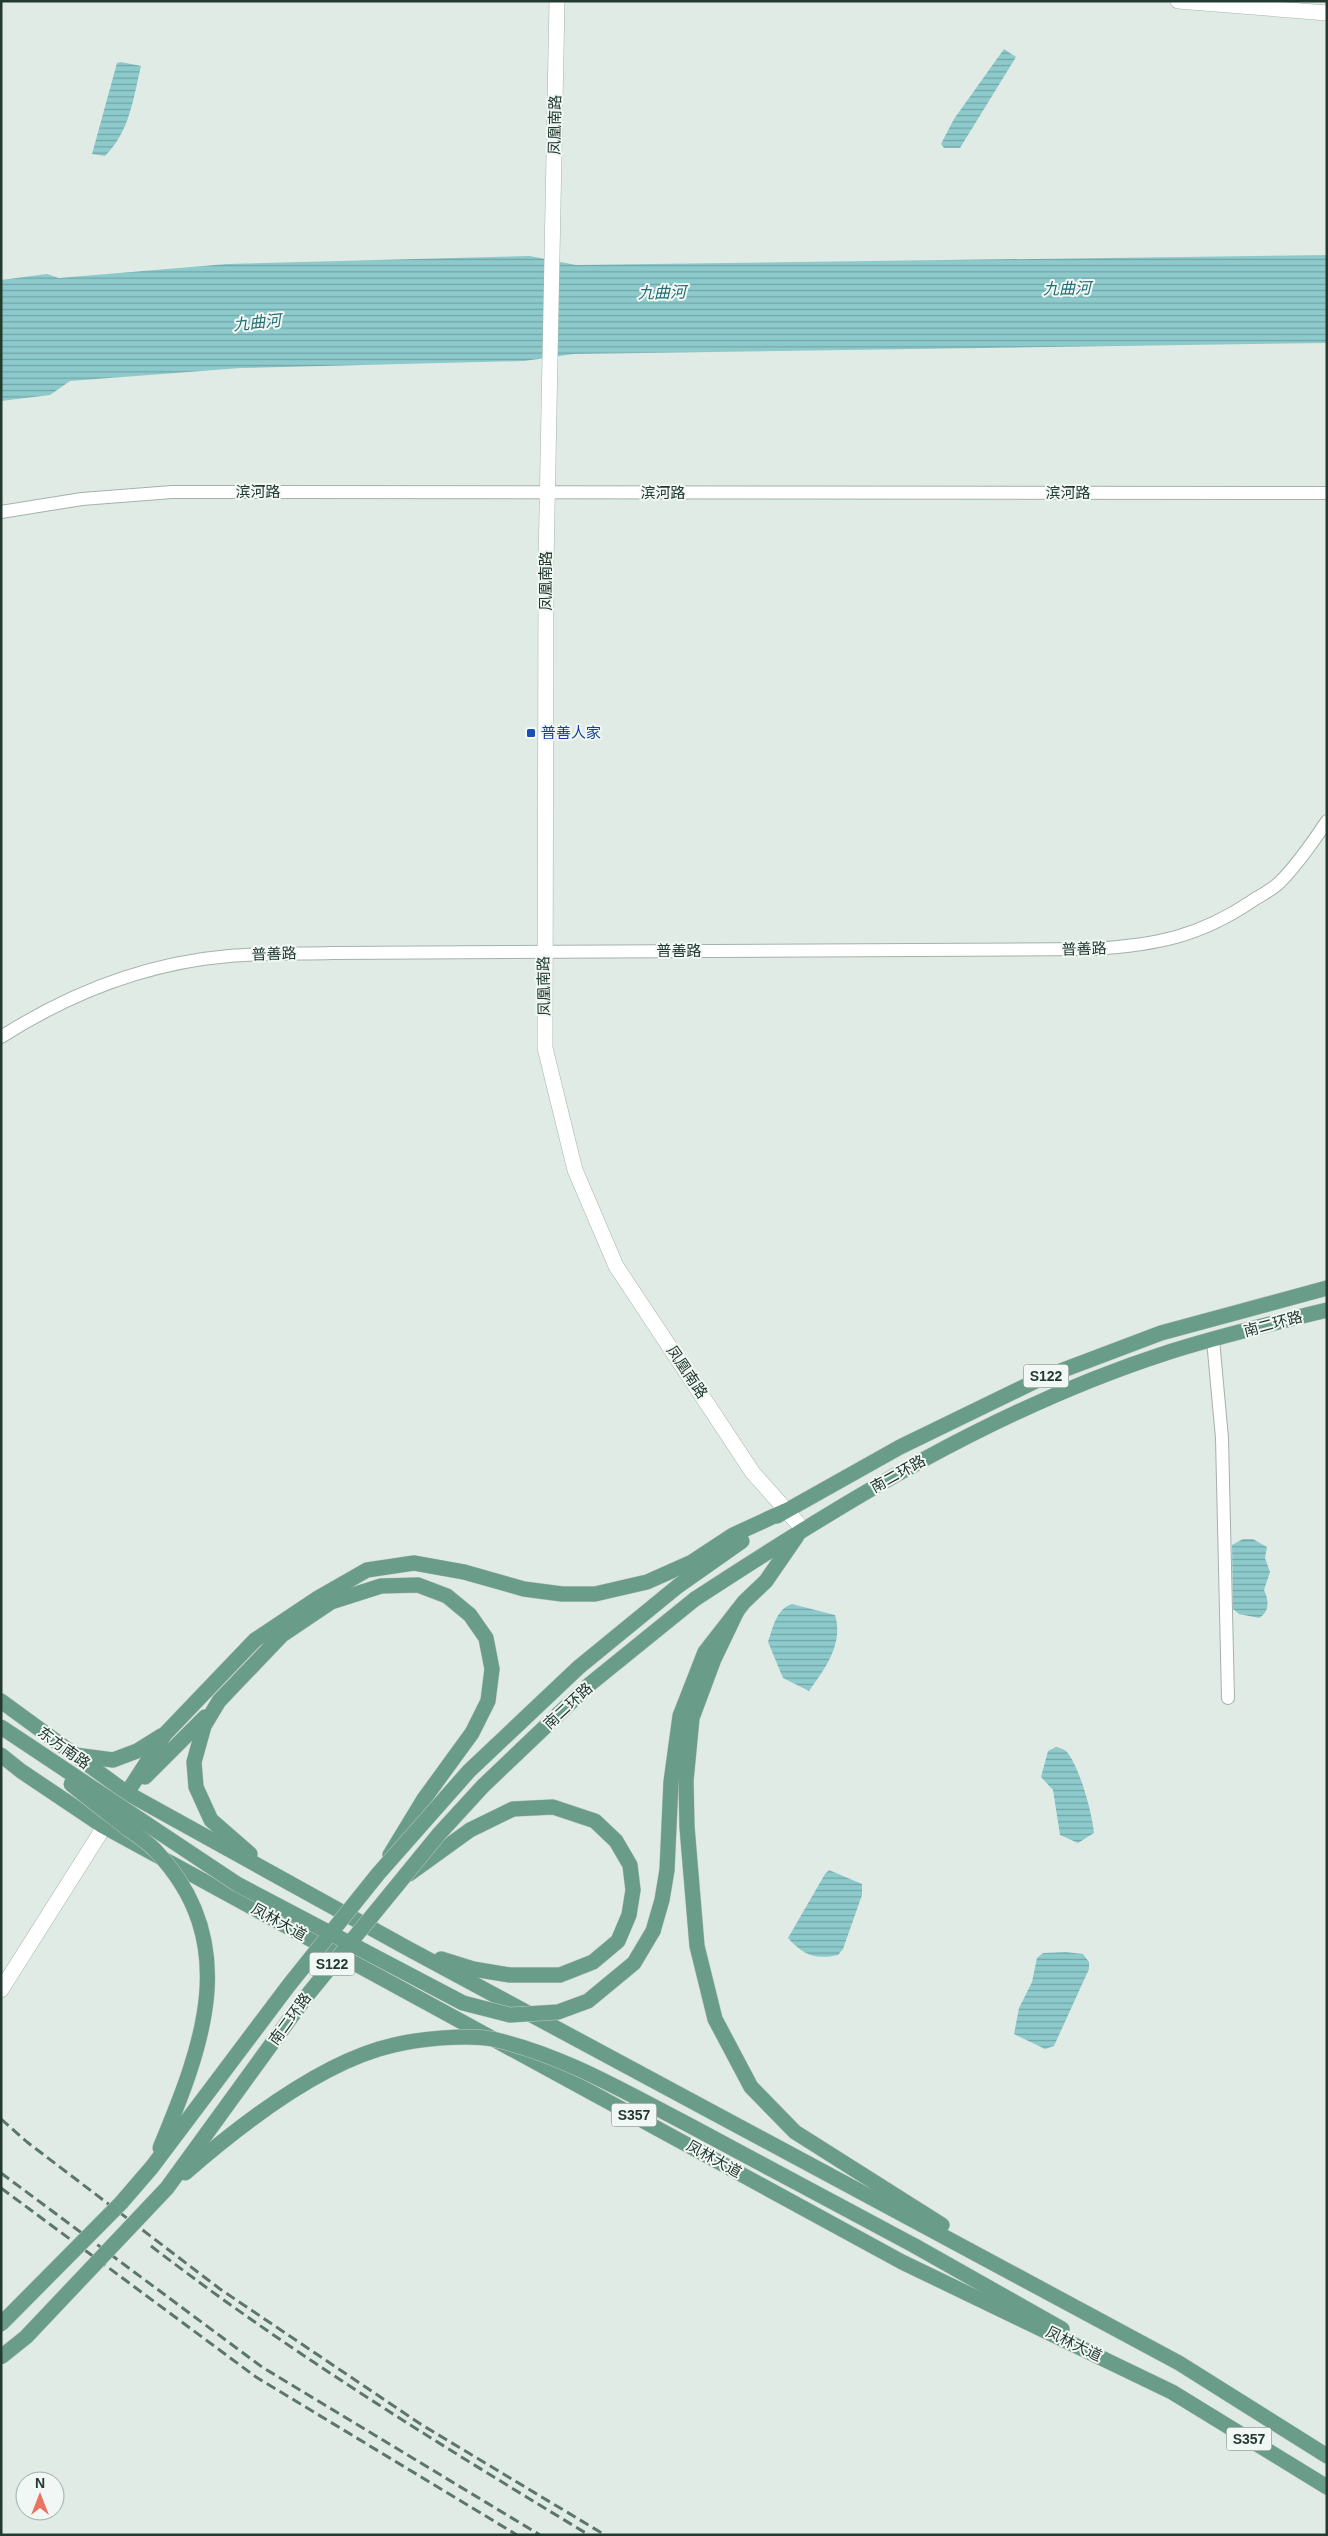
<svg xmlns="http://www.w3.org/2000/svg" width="1328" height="2536" viewBox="0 0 1328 2536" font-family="Arial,'Noto Sans SC',sans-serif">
  <defs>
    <pattern id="water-rules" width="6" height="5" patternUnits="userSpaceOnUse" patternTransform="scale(1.25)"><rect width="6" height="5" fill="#8dcacc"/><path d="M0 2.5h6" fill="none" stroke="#73a5a6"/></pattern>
  </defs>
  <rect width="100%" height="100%" fill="#e1ebe5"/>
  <g fill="url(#water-rules)">
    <path d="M1004 49 1016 57 960 148H944L941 144 954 119Z"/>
    <path d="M121 62 141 66C133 99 130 131 105 156L92 154 117 63Z"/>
    <path d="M1327 255V343L574 354 524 361 241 368 70 381 50 395 1 401V280L47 274 59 278 227 264 530 256 576 265Z"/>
    <path d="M1243 1539H1253L1267 1547 1265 1558 1270 1572 1264 1590C1269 1600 1270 1612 1259 1618L1239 1614 1233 1609 1232 1545Z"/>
    <path d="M792 1604 835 1615C844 1643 825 1669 809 1691L783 1678 768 1642C773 1628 776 1609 792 1604Z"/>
    <path d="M1056 1747C1060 1748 1064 1749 1067 1752 1080 1768 1092 1813 1094 1833L1078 1843 1060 1835 1053 1790 1041 1777 1048 1751Z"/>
    <path d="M829 1870 862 1884V1895L843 1949 838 1955C815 1960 803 1955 788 1938L825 1874Z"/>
    <path d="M1066 1952 1083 1954 1089 1962V1969L1054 2046 1045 2049 1014 2034 1019 2008 1032 1982 1037 1958 1043 1953Z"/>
  </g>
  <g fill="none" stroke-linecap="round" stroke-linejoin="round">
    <defs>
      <g id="street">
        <path d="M1 512 82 499 172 492 1327 493"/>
        <path d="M1 1037C70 993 147 963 229 956 263 953 297 954 332 953L1093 949C1155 945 1199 937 1252 901 1261 895 1272 890 1280 882 1298 864 1313 842 1327 821"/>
        <path d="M1213 1340 1222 1438 1228 1698"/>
      </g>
      <g id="secondary">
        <path d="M557 1 546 563 545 1048 575 1170 616 1266 753 1473 802 1528"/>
        <path d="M1178 1 1327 13"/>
        <path d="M1 1990 111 1816"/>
      </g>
      <g id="primary">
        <path d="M777 1516 900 1447 1042 1378 1161 1333 1327 1288"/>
        <path d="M678 1586 742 1541"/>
        <path d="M695 1599C843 1502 996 1408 1166 1353 1219 1336 1273 1323 1327 1310"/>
        <path d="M737 1611 714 1659 692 1718 686 1781 687 1827 697 1946 715 2019 751 2087 795 2132 942 2225"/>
        <path d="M1 1701 127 1793 407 1948 1179 2363 1327 2456"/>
        <path d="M1 1755 21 1771 103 1826 902 2262 1172 2392 1327 2487"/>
        <path d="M75 1755 113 1760 137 1751 161 1736"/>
        <path d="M145 1777 205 1717"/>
        <path d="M127 1793 165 1734 255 1640 318 1598 367 1570 414 1563 464 1572 524 1589 562 1594H595L647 1582 692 1562 733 1535 785 1511"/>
        <path d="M250 1854 211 1820 196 1787 194 1762 204 1726 219 1701 282 1635 331 1602 381 1586 418 1585 447 1596 470 1615 486 1638 492 1669 488 1701 472 1733 424 1799 390 1855"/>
        <path d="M409 1874 470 1830 513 1809 553 1807 595 1821 616 1841 630 1865 633 1890 629 1915 618 1941 593 1962 560 1975H510L473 1969 441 1959"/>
        <path d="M653 1931 662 1900 667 1870 671 1782 680 1716 705 1652 744 1602 766 1581 797 1536"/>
        <path d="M915 2246 1062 2329"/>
      </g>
    </defs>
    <use href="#street" stroke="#a4b2ab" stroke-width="14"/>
    <use href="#secondary" stroke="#a1b6ac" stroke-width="16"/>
    <use href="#primary" stroke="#c1c8c5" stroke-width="16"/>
    <use href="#street" stroke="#fff" stroke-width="12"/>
    <use href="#secondary" stroke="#fff" stroke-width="15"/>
    <use href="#primary" stroke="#699d89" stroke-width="15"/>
    <g stroke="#5d766c" stroke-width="3" stroke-dasharray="10 5" stroke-linecap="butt">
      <path d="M1 2119 27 2142 220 2289 422 2425 605 2535"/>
      <path d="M1 2173 262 2367 540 2535"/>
      <path d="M1 2188 256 2377 517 2535"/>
      <path d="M151 2246C290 2353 439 2444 589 2535"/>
    </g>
    <defs>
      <g id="primary-bridge">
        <path d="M1 1727 237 1884 463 2003 510 2015 558 2012 588 2001 634 1963 653 1931"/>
        <path d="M71 1784C89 1799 109 1814 128 1829 137 1835 147 1842 155 1850 243 1942 203 2045 160 2148"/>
        <path d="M185 2173C240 2125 322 2061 394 2045 419 2039 466 2034 492 2039 561 2054 625 2092 687 2124 763 2165 839 2205 915 2246"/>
        <path d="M1 2324 121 2203 152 2167 289 1985 378 1874 469 1771 579 1667 678 1586"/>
        <path d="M1 2357 26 2337 167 2188 305 1998 439 1834 483 1786 590 1684 695 1599"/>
      </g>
    </defs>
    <use href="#primary-bridge" stroke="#c1c8c5" stroke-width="16" stroke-linecap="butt"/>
    <use href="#primary-bridge" stroke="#699d89" stroke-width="15"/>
  </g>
  <rect fill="#1a4fb4" stroke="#f1f7f4" stroke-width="2" x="526" y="728" width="10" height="10" rx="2.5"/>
  <g text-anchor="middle" stroke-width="4" stroke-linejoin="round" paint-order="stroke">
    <g fill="#f1f7f4" stroke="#61736c" stroke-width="1">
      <rect x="1023.5" y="1364.5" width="45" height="23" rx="4"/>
      <rect x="309.5" y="1952.5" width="45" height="23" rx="4"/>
      <rect x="611.5" y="2103.5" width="45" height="23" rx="4"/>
      <rect x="1226.5" y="2427.5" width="45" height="23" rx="4"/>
    </g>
    <g font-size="14" font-weight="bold" fill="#233a31">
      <text x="1046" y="1381">S122</text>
      <text x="332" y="1969">S122</text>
      <text x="634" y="2120">S357</text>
      <text x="1249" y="2444">S357</text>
    </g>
    <g font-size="15" fill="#233a31" stroke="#f1f7f4">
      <text transform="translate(555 125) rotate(-89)" y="5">凤凰南路</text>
      <text x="258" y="497">滨河路</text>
      <text x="663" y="498">滨河路</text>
      <text x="1068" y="498">滨河路</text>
      <text transform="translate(546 581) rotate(-90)" y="5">凤凰南路</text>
      <text transform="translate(1084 949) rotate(-2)" y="5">普善路</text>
      <text x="679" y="956">普善路</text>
      <text transform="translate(274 954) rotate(-2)" y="5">普善路</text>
      <text transform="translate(544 986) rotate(-91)" y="5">凤凰南路</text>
      <text transform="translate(1273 1324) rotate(-15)" y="5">南二环路</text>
      <text transform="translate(687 1372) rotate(56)" y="5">凤凰南路</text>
      <text transform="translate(898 1474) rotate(-29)" y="5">南二环路</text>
      <text transform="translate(568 1706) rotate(-43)" y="5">南二环路</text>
      <text transform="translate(64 1748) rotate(36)" y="5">东方南路</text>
      <text transform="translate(279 1922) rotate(29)" y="5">凤林大道</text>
      <text transform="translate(290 2019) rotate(-54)" y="5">南二环路</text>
      <text transform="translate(714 2159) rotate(29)" y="5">凤林大道</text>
      <text transform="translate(1074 2344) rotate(26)" y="5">凤林大道</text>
    </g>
    <g font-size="15" fill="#164399" stroke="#f1f7f4" text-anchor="start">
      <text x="541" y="738">普善人家</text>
    </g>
    <g font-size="16" font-style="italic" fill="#216e72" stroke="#f1f7f4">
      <text transform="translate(1067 288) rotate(-1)" y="6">九曲河</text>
      <text transform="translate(662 292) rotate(-1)" y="6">九曲河</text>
      <text transform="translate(257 322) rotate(-6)" y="6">九曲河</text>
    </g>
  </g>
  <rect width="1328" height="2536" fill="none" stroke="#233a31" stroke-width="5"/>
  <g transform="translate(40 2496)"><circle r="24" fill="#f1f7f4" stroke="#9faba6"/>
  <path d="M0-4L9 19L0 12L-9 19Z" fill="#e97261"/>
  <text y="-8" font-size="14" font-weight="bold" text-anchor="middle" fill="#233a31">N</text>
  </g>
</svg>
